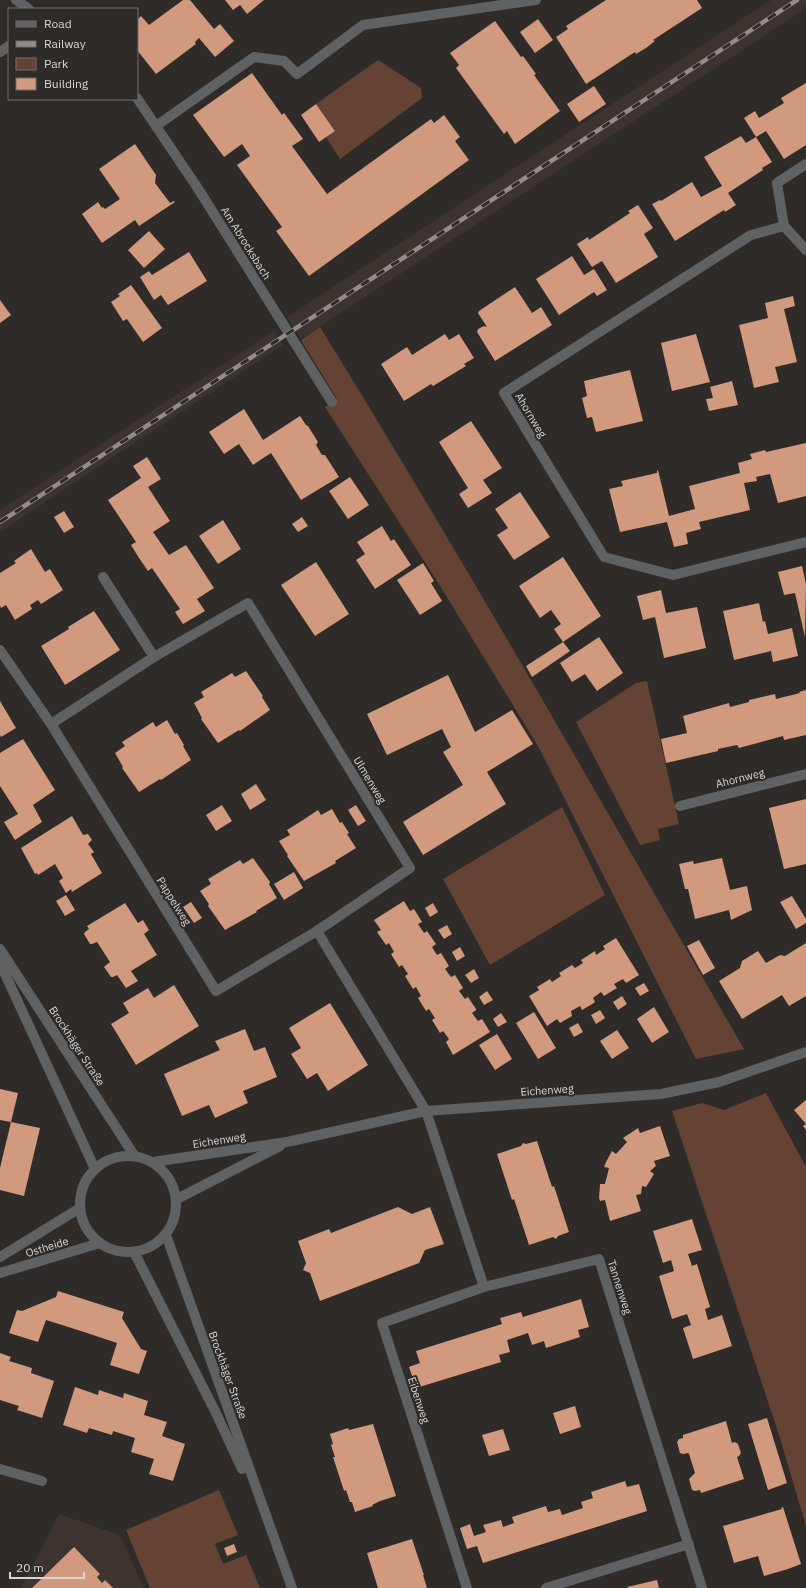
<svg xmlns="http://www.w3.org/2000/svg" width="806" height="1588" viewBox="0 0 806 1588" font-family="'IBM Plex Sans',sans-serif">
  <rect width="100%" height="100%" fill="#2e2b29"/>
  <g fill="#3d332f">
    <path d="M771 0H806V3L802 11 301 339 287 317Z"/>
    <path d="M274 331 283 345 0 532V510Z"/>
    <path d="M59 1514 120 1535 144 1588H21Z"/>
  </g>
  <g fill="#644334">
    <path d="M378 60 421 88 422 98 340 159 326 137 335 130 316 104Z"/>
    <path d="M320 327C467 565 604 807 744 1049L696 1059 538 746 437 581 325 407 337 399 301 340Z"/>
    <path d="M647 681 679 824 658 829 660 840 640 845 576 722 636 683Z"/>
    <path d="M562 807 605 895 490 965 443 879Z"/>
    <path d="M766 1093 806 1167V1526L779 1435 672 1111 702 1103 724 1110Z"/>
    <path d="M219 1490 238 1535 215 1544 223 1564 246 1555 260 1588H150L126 1530Z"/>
  </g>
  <g fill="#d1997e">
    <path d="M183 0H190L214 29 220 24 234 41 215 57 199 38 195 42 196 44 156 74 137 50V20L141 16 149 25Z"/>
    <path d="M225 0H264L247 14 240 5 233 10Z"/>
    <path d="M606 0H697L702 8 653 40 655 41 646 48 636 54 635 52 586 84 556 37 568 29 566 26Z"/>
    <path d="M538 19 553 40 535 53 520 32Z"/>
    <path d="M495 21 521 57 523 56 536 74 534 75 560 111 515 144 507 131 504 134 456 68 459 65 450 53Z"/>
    <path d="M252 73 282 115 284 113 303 139 292 146 327 194 431 119 434 123 444 115 460 137 455 141 469 160 309 276 276 231 282 227 237 165 250 156 242 144 224 157 193 115Z"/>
    <path d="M806 83V145L784 159 766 131 756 137 744 118 755 111 759 118 784 103 781 98Z"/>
    <path d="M594 86 606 104 579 122 567 104Z"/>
    <path d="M316 104 335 131 319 142 301 115Z"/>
    <path d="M741 136 746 143 756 137 772 162 762 168 763 170 728 193 736 205 725 212 724 210 675 241 652 204 660 200 661 201 692 182 701 197 722 186 704 157Z"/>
    <path d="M135 144 156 175 155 183 170 203 174 201 175 202 139 226 135 220 102 243 82 214 98 202 102 208 103 207 105 209 120 199 99 169Z"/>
    <path d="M638 205 653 228 644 234 658 257 616 283 602 261 592 267 577 244 588 237 589 240 630 213 628 211Z"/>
    <path d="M149 231 165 249 144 268 128 250Z"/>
    <path d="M189 252 207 281 168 305 161 295 154 300 140 277 149 271 152 275Z"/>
    <path d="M572 256 584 275 594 269 607 290 597 296 594 292 559 315 536 279Z"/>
    <path d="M131 285 162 328 143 342 127 319 123 321 111 302 120 296 118 294Z"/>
    <path d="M515 287 532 313 541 307 552 325 495 361 477 332 478 329 484 326 487 327 478 313 479 311Z"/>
    <path d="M793 296 795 306 784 309 797 362 775 367 779 382 754 388 739 325 768 318 765 303Z"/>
    <path d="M0 300 11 315 0 323Z"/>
    <path d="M445 334 449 340 459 334 474 358 464 364 466 366 433 386 431 384 404 401 381 364 407 347 412 355Z"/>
    <path d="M696 334 710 382 672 391 661 343Z"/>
    <path d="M630 370 643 421 596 432 592 417 587 418 582 398 587 396 584 381Z"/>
    <path d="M732 381 738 405 709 411 706 399 713 398 710 387Z"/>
    <path d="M244 409 263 440 300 416 306 425 308 426 318 442 316 445 322 455H325L339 477 301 500 271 453 253 465 239 444 224 454 209 432Z"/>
    <path d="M471 421 502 468 483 480 492 493 468 508 459 494 468 488 439 442Z"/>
    <path d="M806 443V496L778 503 770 474 756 477 757 481 744 483 750 510 699 522 701 529 686 533 688 544 674 547 667 522 620 532 609 489 623 486 621 481 657 473V471L658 470 669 516 695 509 689 486 740 473 738 463 752 459 750 454 765 450 766 452Z"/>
    <path d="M147 457 161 479 148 487 170 521 153 532 169 555 186 545 214 588 197 599 205 611 183 624 175 612 180 609 152 568 148 571 139 558 131 545 136 542 108 500 141 478 133 466Z"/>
    <path d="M350 477 369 505 348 519 329 491Z"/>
    <path d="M520 492 550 537 514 560 497 535 508 528 495 509Z"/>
    <path d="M64 511 74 527 64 533 54 517Z"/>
    <path d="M302 517 308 526 298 532 292 524Z"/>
    <path d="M223 520 241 549 218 564 199 536Z"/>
    <path d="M382 526 391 541 394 539 411 565 375 589 356 560 365 554 357 542Z"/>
    <path d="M31 549 45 572 50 569 63 590 41 604 38 600 30 605 32 609 15 620 6 605 1 608 0 606V573L16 563 14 561Z"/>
    <path d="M563 557 601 616 563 642 570 651 532 677 526 666 563 642 554 629 561 624 551 610 540 618 519 586Z"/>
    <path d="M316 562 349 614 315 636 281 585Z"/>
    <path d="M423 563 434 581 431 583 442 601 420 615 397 580Z"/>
    <path d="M802 566 806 584 805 637 795 593 784 595 778 572Z"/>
    <path d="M661 590 666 613 697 607 706 648 664 658 655 617 643 620 637 596Z"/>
    <path d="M759 603 763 622 765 621 768 634 792 628 798 656 773 662 771 651 734 660 723 611Z"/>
    <path d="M94 611 120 650 65 685 41 646 69 629 68 627Z"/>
    <path d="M599 637 623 673 597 691 585 674 572 682 560 663Z"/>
    <path d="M246 671 263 696 262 697 270 710 240 731 239 730 218 743 201 719 202 718 194 703 204 697 201 692 232 673 235 677Z"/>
    <path d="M448 675 475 732 512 710 533 744 487 772 506 804 423 855 403 822 463 785 443 752 451 747 442 729 387 755 367 714Z"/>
    <path d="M806 690V735L784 740 783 736 739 748 737 745 718 749V751L666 763 661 739 687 733 683 716 729 703 730 707 749 702V700L775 694 776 699 800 693 799 692Z"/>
    <path d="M0 701 16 728 1 737 0 735Z"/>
    <path d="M167 720 175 734 177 733 184 745 183 746 191 760 161 780 160 779 139 792 122 768 123 767 115 753 125 746 122 742 153 722 156 727Z"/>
    <path d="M23 739 55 790 33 805 42 822 15 840 4 822 18 814 0 786V753Z"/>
    <path d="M256 784 266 800 250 810 241 794Z"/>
    <path d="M806 799V864L784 869 769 808Z"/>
    <path d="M222 805 232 821 216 831 206 815Z"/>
    <path d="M356 805 366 821 358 826 348 810Z"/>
    <path d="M332 809 340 823 342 822 349 833 347 834 356 848 335 861 336 863 304 881 287 856 288 855 279 841 290 835 287 830 303 820 318 810 321 815Z"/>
    <path d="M72 816 83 835 88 834 92 840 88 844 94 852 91 854 102 873 72 892 71 889 66 893 59 881 63 878 55 864 38 875 37 873 35 874 21 848Z"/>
    <path d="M253 858 270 882 269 884 277 898 256 911 257 912 225 930 208 906 209 904 200 891 211 884 208 879 240 860 243 864Z"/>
    <path d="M722 858 730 890 747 886 752 910 731 920 729 910 695 919 688 889H685L679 864 693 861 694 864Z"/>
    <path d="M294 872 303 888 284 900 274 884Z"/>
    <path d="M66 895 75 910 65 916 56 901Z"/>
    <path d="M792 896 806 919V923L796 929 780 902Z"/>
    <path d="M404 901 410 911 414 909 422 922 418 924 424 933 427 931 436 944 432 947 437 955 441 953 449 966 445 969 451 977 455 975 463 988 459 991 465 999 468 997 476 1009V1010L472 1013 478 1021 482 1019 490 1032 453 1055 446 1042 449 1039 443 1031 440 1033 432 1020 435 1018 429 1009 426 1011 418 998 421 996 416 987 413 989 405 976 408 974 402 965 399 967 391 954 394 952 389 943 386 945 377 932 381 930 374 920Z"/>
    <path d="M191 902 202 918 194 923 183 907Z"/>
    <path d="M125 903 138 923 143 920 149 930 144 934 157 955 131 971 138 981 126 988 117 975 113 977H111L104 967 110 962 97 942 92 944H90L84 934 85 932 89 929 87 926Z"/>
    <path d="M433 903 438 912 430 917 425 908Z"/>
    <path d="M447 925 452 934 444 939 438 930Z"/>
    <path d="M616 938 639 975 626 983 623 979 614 984 617 988 604 996 601 992 593 998 595 1002 594 1003 582 1010 580 1006 571 1011 572 1016 560 1023 557 1019 547 1026 529 996 539 990 537 987 550 979 552 982 561 976 559 973 572 965 575 968 583 963 581 960 595 951 596 955 605 949 603 946Z"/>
    <path d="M699 940 715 968 703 975 687 946Z"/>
    <path d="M806 943V996L789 1006 782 995 742 1019 719 981 740 968 742 961 758 951 766 963 780 955 785 956Z"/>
    <path d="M460 947 465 956 457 961 452 952Z"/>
    <path d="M474 969 479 978 471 983 465 975Z"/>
    <path d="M644 983 649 991 640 996 635 988Z"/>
    <path d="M174 985 199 1026 136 1065 111 1024 129 1013 123 1003 148 988 154 998Z"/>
    <path d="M487 991 493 1000 484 1005 479 997Z"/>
    <path d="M622 996 627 1004 618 1010 613 1002Z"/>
    <path d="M330 1003 368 1065 328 1091 317 1073 307 1079 291 1054 301 1048 289 1028Z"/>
    <path d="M654 1007 669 1032 652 1043 637 1019Z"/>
    <path d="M600 1010 605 1018 596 1024 591 1015Z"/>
    <path d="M534 1012 556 1048 538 1059 516 1023Z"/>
    <path d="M501 1013 507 1022 498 1027 493 1019Z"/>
    <path d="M578 1023 583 1032 574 1037 569 1028Z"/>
    <path d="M245 1029 254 1051 265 1047 277 1077 243 1091 248 1103 215 1118 209 1105 182 1116 164 1074 220 1050 215 1041Z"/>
    <path d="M617 1030 629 1048 612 1059 600 1041Z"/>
    <path d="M497 1034 512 1059 495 1070 479 1045Z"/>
    <path d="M0 1089 18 1093 11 1122 0 1120Z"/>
    <path d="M806 1100V1130L803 1126 806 1124 794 1110Z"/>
    <path d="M11 1122 40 1128 24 1196 0 1190V1168Z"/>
    <path d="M660 1126 670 1156 654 1161 656 1166 650 1171 654 1174 646 1187 642 1186 641 1194 636 1195 641 1211 610 1221 605 1200 600 1201 599 1198 600 1184H605L609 1168 604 1167 606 1162 612 1151 616 1154 627 1142 623 1138 638 1128 640 1133Z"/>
    <path d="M537 1141 552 1187 554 1186 569 1232 558 1236 556 1239 553 1237 529 1245 514 1199 512 1200 497 1154 521 1146 523 1143 526 1144Z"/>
    <path d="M398 1207 412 1214 430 1207 444 1244 425 1250 419 1263 320 1301 310 1273 303 1270 306 1263 298 1241 329 1229 331 1233Z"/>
    <path d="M692 1219 702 1250 688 1254 692 1266 697 1264 710 1307 705 1309 708 1320 722 1315 732 1346 693 1359 683 1328 691 1325 687 1314 672 1319 659 1276 674 1271 671 1260 663 1263 653 1231Z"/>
    <path d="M58 1291 124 1312 122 1318 141 1349 147 1351 139 1374 110 1365 117 1343 81 1331 46 1320 38 1342 9 1333 17 1310 22 1311 56 1297Z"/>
    <path d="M581 1299 589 1327 578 1330 580 1337 546 1348 544 1341 532 1345 528 1333 507 1340 510 1352 499 1355 501 1362 416 1388 409 1367 420 1363 416 1351 502 1324 500 1318 521 1312 523 1317Z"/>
    <path d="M0 1353 11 1357 9 1361 32 1368 31 1373 54 1381 42 1418 17 1410 19 1406 0 1400Z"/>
    <path d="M75 1387 98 1395 99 1390 123 1398 124 1393 148 1401 144 1415 167 1422 162 1436 185 1444 173 1481 149 1474 154 1459 131 1452 135 1438 113 1431 112 1435 89 1428 87 1433 63 1425Z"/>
    <path d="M575 1406 581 1427 560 1434 553 1413Z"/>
    <path d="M767 1418 787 1483 768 1490 748 1424Z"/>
    <path d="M726 1421 732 1443 735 1442 738 1444 741 1453 739 1456 737 1457 744 1479 701 1493 700 1490 695 1491 692 1490 689 1479 695 1473 689 1454 688 1453 683 1454 680 1453 677 1442 679 1439 683 1438V1435Z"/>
    <path d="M373 1424 396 1496 380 1501 372 1505 373 1506 355 1512 352 1502H350L346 1490 344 1491 333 1457H335L331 1445 333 1444 330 1434 348 1428 349 1430Z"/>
    <path d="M503 1429 510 1450 489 1456 482 1435Z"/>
    <path d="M625 1481 627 1487 639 1484 647 1511 483 1563 477 1546 467 1549 460 1528 470 1524 474 1536 486 1532 483 1525 501 1520 503 1527 514 1523 512 1517 546 1506 548 1512 560 1509 562 1515 583 1508 581 1502 593 1498 591 1492Z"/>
    <path d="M783 1507 801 1564 788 1569 764 1576 758 1556 734 1563 723 1526 782 1509 781 1508Z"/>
    <path d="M412 1539 424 1575H423L427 1588H378L367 1553Z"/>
    <path d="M234 1544 237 1552 227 1556 224 1548Z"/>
    <path d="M74 1547 100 1574 97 1577 102 1583 105 1580 113 1588H32Z"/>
    <path d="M657 1580 659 1588H628L627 1587Z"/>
  </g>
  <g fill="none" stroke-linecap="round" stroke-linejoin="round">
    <g stroke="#606162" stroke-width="10">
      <path d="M156 126 254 57 284 61 297 74 363 25 536 0"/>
      <path d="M784 226 777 183 806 164"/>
    </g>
    <g stroke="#606162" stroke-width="10">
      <path d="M16 0 29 9"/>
      <path d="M0 52 9 46"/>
      <path d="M137 98 197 187 332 402"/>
      <path d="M806 250 784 226 751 235 504 393 604 557 673 575 806 542"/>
      <path d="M0 650 51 724 216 991 317 931 410 868 248 603 154 657 103 577"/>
      <path d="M51 724 154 657"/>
      <path d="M680 806 806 774"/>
      <path d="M317 931 426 1111 484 1287"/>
      <path d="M153 1162 287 1142 426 1111 661 1094 719 1082 806 1052"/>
      <path d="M177 1199 280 1146"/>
      <path d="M0 1257 80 1208"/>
      <path d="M0 1273 100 1243"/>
      <path d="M0 1469 42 1481"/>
      <path d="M467 1588 382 1323 484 1287 599 1259 702 1588"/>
      <path d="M546 1588 689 1544"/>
    </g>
    <g stroke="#606162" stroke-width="10">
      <path d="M0 949 134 1155"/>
      <path d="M0 963 95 1169"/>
      <circle cx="128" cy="1204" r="48"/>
      <path d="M166 1235 292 1588"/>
      <path d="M134 1252 215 1411 242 1469"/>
    </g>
    <defs>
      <path id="rail" d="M0 522 797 0"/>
    </defs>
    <use href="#rail" stroke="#908d8c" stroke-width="4.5"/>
    <use href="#rail" stroke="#2e2b29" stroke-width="3" stroke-dasharray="9" stroke-linecap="butt"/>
  </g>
  <g text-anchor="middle" stroke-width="4" stroke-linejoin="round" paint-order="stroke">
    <g font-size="11" fill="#d8d6d5" stroke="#2e2b29">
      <text transform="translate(246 243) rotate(58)" y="4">Am Abrocksbach</text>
      <text transform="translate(531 415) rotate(59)" y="4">Ahornweg</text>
      <text transform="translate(740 778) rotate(-14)" y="4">Ahornweg</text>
      <text transform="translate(370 780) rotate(59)" y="4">Ulmenweg</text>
      <text transform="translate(174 901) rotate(58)" y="4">Pappelweg</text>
      <text transform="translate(77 1046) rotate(57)" y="4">Brockhäger Straße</text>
      <text transform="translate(547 1090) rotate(-4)" y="4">Eichenweg</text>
      <text transform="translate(219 1140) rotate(-9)" y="4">Eichenweg</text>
      <text transform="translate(47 1247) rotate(-17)" y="4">Ostheide</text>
      <text transform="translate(620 1287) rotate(72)" y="4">Tannenweg</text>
      <text transform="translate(228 1375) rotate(70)" y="4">Brockhäger Straße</text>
      <text transform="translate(419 1400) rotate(72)" y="4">Eibenweg</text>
    </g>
  </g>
  <rect x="8" y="8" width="130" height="92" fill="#2e2b29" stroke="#726f6e"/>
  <rect x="16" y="21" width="20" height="6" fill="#606162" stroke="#726f6e"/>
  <text x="44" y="28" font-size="12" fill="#d8d6d5">Road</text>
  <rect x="16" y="41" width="20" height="6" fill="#908d8c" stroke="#726f6e"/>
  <text x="44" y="48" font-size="12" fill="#d8d6d5">Railway</text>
  <rect x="16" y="58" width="20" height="12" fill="#644334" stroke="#726f6e"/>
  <text x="44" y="68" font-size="12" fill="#d8d6d5">Park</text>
  <rect x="16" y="78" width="20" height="12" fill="#d1997e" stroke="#726f6e"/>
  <text x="44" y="88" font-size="12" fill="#d8d6d5">Building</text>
  <path d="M10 1572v6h74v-6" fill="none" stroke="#d8d6d5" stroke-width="2"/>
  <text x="16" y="1572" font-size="12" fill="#d8d6d5" stroke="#2e2b29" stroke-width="3" paint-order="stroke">20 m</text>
</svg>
